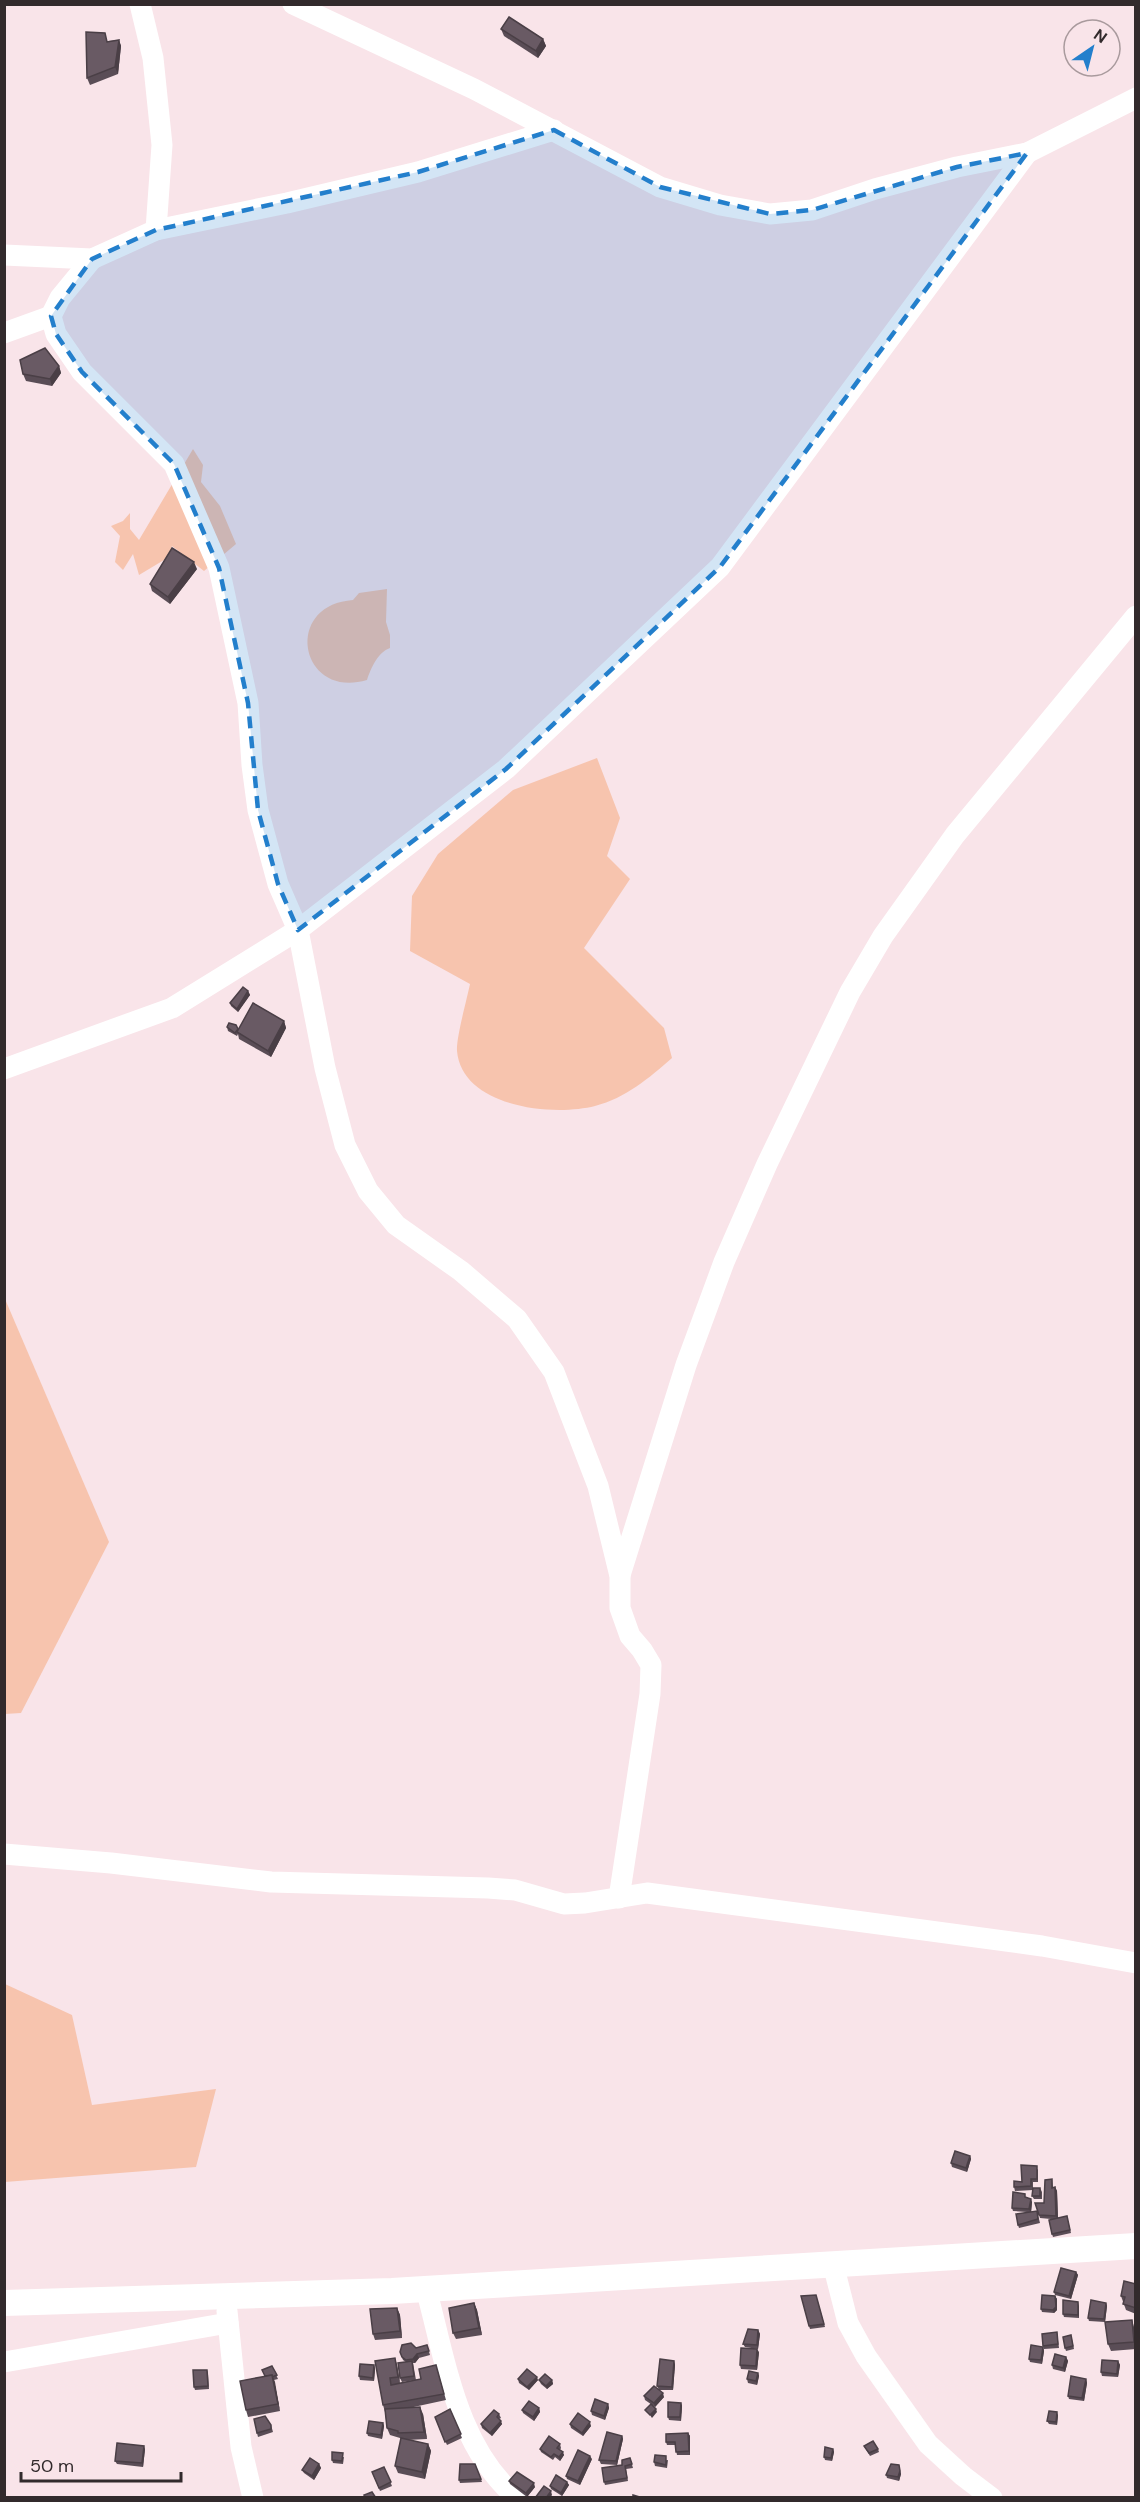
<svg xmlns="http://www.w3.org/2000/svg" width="1140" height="2502" viewBox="0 0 1140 2502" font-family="'DM Sans',sans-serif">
  <rect width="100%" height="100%" fill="#f9e4e9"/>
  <g fill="#f7c4ae">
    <path d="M193 449 203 465 201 482 220 506 236 544 204 571 172 546 169 557 139 575 133 554 123 570 115 562 120 536 111 526 123 521 130 513V529L139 540Z"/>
    <path d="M387 589 386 622 390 635V648C378 652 371 668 367 680 300 700 282 605 353 600L359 593Z"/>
    <path d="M597 758 620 818 607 856 630 879 584 948 664 1028 672 1058C649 1078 626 1098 595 1106 552 1117 462 1107 457 1051 456 1038 467 999 470 984L410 951 412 896 438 854 513 790Z"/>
    <path d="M5 1299 109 1542 21 1713 5 1714Z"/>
    <path d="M5 1984 72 2015 92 2105 216 2089 196 2167 5 2182Z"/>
  </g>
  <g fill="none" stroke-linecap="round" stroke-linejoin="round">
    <g stroke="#fff" stroke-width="21">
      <path d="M140 4 153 58 162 145 156 230"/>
      <path d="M293 4 474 89 660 187 720 205 770 214 812 210 875 189 957 167 1027 153 1136 98"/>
      <path d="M4 255 92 259 156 230 287 203 418 172 554 130"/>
      <path d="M92 259 60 298 51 316 56 334 82 372 174 464 219 568 248 703 252 765 258 810 278 884 298 930 325 1068 345 1145 368 1191 396 1225 461 1271 517 1319 554 1372 598 1486 620 1576V1608L630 1636 642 1650 651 1665 650 1694 619 1898"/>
      <path d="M4 333 51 316"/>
      <path d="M4 1069 172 1008 298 930 506 769 720 567 1027 153"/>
      <path d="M620 1575 686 1365 724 1262 767 1164 850 992 883 936 955 835 1136 616"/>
      <path d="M4 1854 111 1863 271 1882 488 1888 515 1890 564 1904 585 1903 647 1893 1042 1946 1136 1963"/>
      <path d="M833 2264 848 2323 866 2356 928 2444 963 2476 992 2498"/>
      <path d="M426 2289C446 2361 456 2446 517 2498"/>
      <path d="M227 2311 241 2447 253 2498"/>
      <path d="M4 2362 228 2323"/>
    </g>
    <path stroke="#fff" stroke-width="26" d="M4 2303 392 2291 1136 2246"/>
  </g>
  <g fill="#5a4d56">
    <path d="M501 29 543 39 546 46 538 58 504 36Z"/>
    <path d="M119 40 121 46 118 74 90 85 87 78 108 41Z"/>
    <path d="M59 366 61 373 52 386 26 381 23 374Z"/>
    <path d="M197 569 170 604 152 591 150 584Z"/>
    <path d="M248 991 250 995 238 1012 231 1006 230 1003Z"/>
    <path d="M284 1021 286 1028 271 1057 239 1039 238 1034 237 1036 228 1031 227 1027 238 1030Z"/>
    <path d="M970 2156 971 2159 967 2172 952 2167 951 2163Z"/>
    <path d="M1038 2169V2182H1033V2190L1015 2191 1014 2187Z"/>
    <path d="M1052 2179 1053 2187H1055L1057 2191 1058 2218 1067 2216 1071 2233 1053 2237 1052 2234 1051 2219 1040 2218 1035 2203H1044Z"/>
    <path d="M1040 2188 1042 2192V2199H1034L1032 2196Z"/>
    <path d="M1026 2198 1032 2202 1031 2212 1037 2211 1040 2223 1019 2228 1018 2225 1027 2212 1013 2211 1012 2208Z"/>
    <path d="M1076 2272 1078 2275 1071 2299 1055 2295 1054 2292Z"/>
    <path d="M1136 2284V2314L1126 2310 1121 2296Z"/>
    <path d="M816 2295 825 2327 810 2329 809 2326Z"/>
    <path d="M1055 2296 1057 2299V2310L1054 2313 1042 2312 1041 2309Z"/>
    <path d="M474 2303 477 2310 482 2335 456 2339 453 2333Z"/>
    <path d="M1106 2303 1107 2306 1105 2322 1134 2327 1136 2349 1111 2351 1108 2344 1105 2322 1089 2321 1088 2318Z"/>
    <path d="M1079 2306V2318L1064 2317 1063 2314Z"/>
    <path d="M397 2308 400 2315 402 2338 375 2340 373 2334Z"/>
    <path d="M758 2330 760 2334 758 2349 745 2347 743 2344Z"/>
    <path d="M1057 2332 1059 2348 1044 2349 1043 2346Z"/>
    <path d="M1072 2339 1074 2349 1066 2351 1065 2348Z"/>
    <path d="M427 2345 430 2355 419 2358 415 2363H413L416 2380 402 2382 400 2378 406 2362 403 2360 400 2352Z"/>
    <path d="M1043 2347 1044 2351 1042 2364 1030 2362 1029 2359Z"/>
    <path d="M759 2352 757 2370 741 2369 740 2365Z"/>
    <path d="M1066 2357 1068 2361 1065 2372 1053 2369 1052 2365Z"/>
    <path d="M395 2358 397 2365 400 2383 421 2379 436 2365 446 2400 409 2408 423 2414 427 2439 407 2440 428 2444 431 2451 425 2479 398 2473 395 2466 401 2439 400 2438 390 2435 387 2428 385 2412 383 2405Z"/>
    <path d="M674 2361 675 2365 673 2390H659L657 2386Z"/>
    <path d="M1118 2361 1120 2365 1118 2377 1102 2376 1101 2372Z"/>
    <path d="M374 2365 375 2369 374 2381 360 2380 359 2376Z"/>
    <path d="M272 2366 278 2379 274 2380 280 2411 248 2417 246 2410 265 2376Z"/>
    <path d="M207 2370 208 2373 209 2389 195 2390 194 2387Z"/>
    <path d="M758 2373 759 2376 757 2385 748 2383 747 2379Z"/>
    <path d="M518 2379 538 2380 529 2390 519 2383Z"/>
    <path d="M1086 2379 1087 2383 1084 2401 1069 2399 1068 2396Z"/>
    <path d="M539 2380H552L553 2384 547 2389 541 2384Z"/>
    <path d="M644 2396 664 2397 655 2407 645 2400Z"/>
    <path d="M681 2403 682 2406 681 2421 669 2420 668 2417Z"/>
    <path d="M608 2404 609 2408 605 2420 592 2415 591 2411Z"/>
    <path d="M539 2408 540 2412 534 2421 523 2413 522 2410Z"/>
    <path d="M450 2409 462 2438 447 2445 435 2417Z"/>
    <path d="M499 2414 501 2418 499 2419 502 2424 492 2436 482 2428 481 2424Z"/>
    <path d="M1058 2415 1057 2425 1049 2424 1047 2421Z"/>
    <path d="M383 2423 384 2426 382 2439 368 2436 367 2433Z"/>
    <path d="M570 2424 591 2426 583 2436 571 2428Z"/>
    <path d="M271 2425 273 2432 258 2437 257 2433Z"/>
    <path d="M688 2433 690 2436V2455H677L675 2445H667L666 2442Z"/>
    <path d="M622 2436 623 2439 617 2465 601 2464 599 2460Z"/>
    <path d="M560 2444 561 2448 560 2450 564 2455 560 2461 555 2457 553 2460 541 2452 540 2449Z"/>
    <path d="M864 2446 878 2449 879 2452 870 2456Z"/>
    <path d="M145 2449 143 2467 117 2464 115 2461Z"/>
    <path d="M833 2449 834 2452 832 2461 825 2460 824 2457Z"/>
    <path d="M344 2457 343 2464 333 2463 332 2460Z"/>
    <path d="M630 2458 633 2468 626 2469 628 2481 605 2485 604 2482Z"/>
    <path d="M592 2459 580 2485 567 2479 566 2476Z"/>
    <path d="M668 2460 667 2468 655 2466 654 2462Z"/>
    <path d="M319 2464 321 2468 314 2480 304 2473 302 2470Z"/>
    <path d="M475 2464 482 2482 460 2483 459 2480Z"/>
    <path d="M899 2465 901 2474 899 2481 887 2478 886 2475Z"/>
    <path d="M384 2467 392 2486 380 2491 372 2472Z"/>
    <path d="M509 2481 535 2487 527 2497 510 2484Z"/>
    <path d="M567 2482 569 2485 562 2496 551 2489 550 2486Z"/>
  </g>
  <g fill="#4a3f46">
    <path d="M543 39 546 46 538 58 536 51Z"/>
    <path d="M119 40 121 46 118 74 115 67Z"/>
    <path d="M59 366 61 373 52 386 50 379Z"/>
    <path d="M194 562 197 569 170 604 168 597Z"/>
    <path d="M248 991 250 995 238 1012 237 1009Z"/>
    <path d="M284 1021 286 1028 271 1057 268 1051Z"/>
    <path d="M970 2156 971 2159 967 2172 966 2168Z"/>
    <path d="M1055 2187 1057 2191 1058 2220 1056 2216Z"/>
    <path d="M1031 2199 1032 2202 1031 2213 1029 2209Z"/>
    <path d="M1076 2272 1078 2275 1071 2299 1069 2296Z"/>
    <path d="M1055 2296 1057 2299V2310L1054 2313 1053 2310Z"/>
    <path d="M1078 2302 1079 2306V2318L1078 2315Z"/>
    <path d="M474 2303 477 2310 482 2335 479 2328Z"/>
    <path d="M1106 2303 1107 2306 1105 2322 1104 2319Z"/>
    <path d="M397 2308 400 2315 402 2338 400 2331Z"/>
    <path d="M1132 2320 1134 2327 1136 2347 1134 2342Z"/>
    <path d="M758 2330 760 2334 758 2349 757 2345Z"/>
    <path d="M1043 2347 1044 2351 1042 2364 1041 2360Z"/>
    <path d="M757 2349 759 2352 757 2370 756 2366Z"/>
    <path d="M417 2354 419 2358 415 2363 413 2359Z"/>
    <path d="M1066 2357 1068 2361 1065 2372 1063 2368Z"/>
    <path d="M395 2358 397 2365 400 2383 398 2377Z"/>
    <path d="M674 2361 675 2365 673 2390 672 2387Z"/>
    <path d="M1118 2361 1120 2365 1118 2377 1117 2374Z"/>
    <path d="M374 2365 375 2369 374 2381 373 2378Z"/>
    <path d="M758 2373 759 2376 757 2385 756 2381Z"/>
    <path d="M272 2375 275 2382 280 2411 278 2404Z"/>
    <path d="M537 2377 538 2380 529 2390 527 2387Z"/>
    <path d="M1086 2379 1087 2383 1084 2401 1082 2398Z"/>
    <path d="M552 2380 553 2384 547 2389 546 2386Z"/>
    <path d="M663 2393 664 2397 655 2407 654 2403Z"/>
    <path d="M681 2403 682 2406 681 2421 680 2417Z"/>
    <path d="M608 2404 609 2408 605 2420 604 2416Z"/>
    <path d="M420 2407 423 2414 427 2439 424 2432Z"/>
    <path d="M539 2408 540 2412 534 2421 533 2417Z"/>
    <path d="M656 2409 657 2412 652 2418 650 2415Z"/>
    <path d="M1057 2412 1058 2415 1057 2425 1056 2422Z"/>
    <path d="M501 2421 502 2424 492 2436 490 2433Z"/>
    <path d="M590 2422 591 2426 583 2436 582 2433Z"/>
    <path d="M383 2423 384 2426 382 2439 381 2435Z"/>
    <path d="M688 2433 690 2436V2455L689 2451Z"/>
    <path d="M622 2436 623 2439 617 2465 616 2461Z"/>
    <path d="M428 2444 431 2451 425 2479 422 2472Z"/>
    <path d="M144 2446 145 2449 143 2467 142 2463Z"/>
    <path d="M833 2449 834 2452 832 2461 831 2458Z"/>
    <path d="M563 2452 564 2455 560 2461 559 2457Z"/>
    <path d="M590 2456 592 2459 580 2485 578 2481Z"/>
    <path d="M319 2464 321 2468 314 2480 312 2476Z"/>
    <path d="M900 2471 901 2474 899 2481 898 2477Z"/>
    <path d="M567 2482 569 2485 562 2496 561 2493Z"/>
    <path d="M534 2483 535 2487 527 2497 526 2493Z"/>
    <path d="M551 2491 552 2495 550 2498H546Z"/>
  </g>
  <g fill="#695a64" stroke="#4a3f46" stroke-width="1.5">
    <path d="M509 17 543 39 536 51 501 29Z"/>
    <path d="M86 32 105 33 107 42 119 40 115 67 87 78Z"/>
    <path d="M45 348 59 366 50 379 23 374 20 360Z"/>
    <path d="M172 548 194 562 168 597 150 584Z"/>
    <path d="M243 987 248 991 237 1009 230 1003Z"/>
    <path d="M253 1003 284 1021 268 1051 237 1032Z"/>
    <path d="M229 1023 236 1025 238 1029 235 1033 227 1027Z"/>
    <path d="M955 2151 970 2156 966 2168 951 2163Z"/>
    <path d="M1021 2165 1037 2166V2179H1031V2186L1014 2187V2181L1022 2182Z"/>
    <path d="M1052 2179V2188L1055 2187 1056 2216 1039 2215 1035 2203H1044L1045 2180Z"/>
    <path d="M1033 2188H1040V2196H1032Z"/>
    <path d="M1013 2192 1025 2194V2197L1031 2199 1029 2209 1012 2208Z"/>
    <path d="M1037 2211 1038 2219 1018 2225 1016 2214Z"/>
    <path d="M1067 2216 1070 2230 1052 2234 1049 2220Z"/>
    <path d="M1061 2268 1076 2272 1069 2296 1054 2292Z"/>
    <path d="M1124 2281 1136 2284V2308L1123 2304 1125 2297 1121 2296Z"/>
    <path d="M816 2295 824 2324 809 2326 801 2296Z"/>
    <path d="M1042 2295 1055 2296 1056 2307 1053 2310 1041 2309Z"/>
    <path d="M1063 2300 1078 2302V2315L1063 2314Z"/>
    <path d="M1091 2300 1106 2303 1104 2319 1088 2318Z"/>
    <path d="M474 2303 479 2328 453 2333 449 2308Z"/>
    <path d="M397 2308 400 2331 373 2334 370 2309Z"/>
    <path d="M1132 2320 1134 2342 1108 2344 1105 2322Z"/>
    <path d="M748 2329 758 2330 757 2345 743 2344Z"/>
    <path d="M1057 2332 1058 2344 1043 2346 1042 2334Z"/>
    <path d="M1071 2335 1073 2346 1065 2348 1063 2337Z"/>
    <path d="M411 2343 416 2348 427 2345 429 2351 417 2354 413 2359 406 2360 402 2357 400 2352 402 2345Z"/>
    <path d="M1031 2345 1043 2347 1041 2360 1029 2359Z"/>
    <path d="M741 2348 757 2349 756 2366 740 2365Z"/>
    <path d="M1055 2354 1066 2357 1063 2368 1052 2365Z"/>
    <path d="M395 2358 398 2377 390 2378 391 2385 421 2379 419 2369 436 2365 444 2394 383 2405 375 2361Z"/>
    <path d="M660 2359 674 2361 672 2387 657 2386Z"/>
    <path d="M1102 2360 1118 2361 1117 2374 1101 2372Z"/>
    <path d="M412 2361 414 2376 400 2378 398 2363Z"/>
    <path d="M360 2364 374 2365 373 2378 359 2376Z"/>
    <path d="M272 2366 277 2375 272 2377V2375L265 2376 262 2370Z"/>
    <path d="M527 2369 537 2377 527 2387 518 2379Z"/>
    <path d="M193 2370H207L208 2386 194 2387Z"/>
    <path d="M749 2371 758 2373 756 2381 747 2379Z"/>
    <path d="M545 2374 552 2380 546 2386 539 2380Z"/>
    <path d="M272 2375 278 2404 246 2410 240 2381Z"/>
    <path d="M1071 2376 1086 2379 1082 2398 1068 2396Z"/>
    <path d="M654 2386 663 2393 654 2403 644 2396Z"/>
    <path d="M595 2399 608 2404 604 2416 591 2411Z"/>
    <path d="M529 2401 539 2408 533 2417 522 2410Z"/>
    <path d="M668 2402 681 2403 680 2417H668Z"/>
    <path d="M651 2404 656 2409 650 2415 645 2410Z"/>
    <path d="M420 2407 424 2432 398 2433V2431L387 2428 385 2409Z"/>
    <path d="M450 2409 461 2434 445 2442 435 2417Z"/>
    <path d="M494 2410 499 2414 497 2417 501 2421 490 2433 481 2424Z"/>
    <path d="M1049 2411 1057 2412 1056 2422 1047 2421Z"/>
    <path d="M578 2413 590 2422 582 2433 570 2424Z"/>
    <path d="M265 2416 271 2425V2429L257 2433 254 2419Z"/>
    <path d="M369 2421 383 2423 381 2435 367 2433Z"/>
    <path d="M607 2432 622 2436 616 2461 599 2460Z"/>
    <path d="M688 2433 689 2451 676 2452 675 2442H666V2434Z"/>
    <path d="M549 2436 560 2444 557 2448 563 2452 559 2457 554 2454 551 2457 540 2449Z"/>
    <path d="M401 2438 428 2444 422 2472 395 2466Z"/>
    <path d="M873 2441 878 2449 869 2453 864 2446Z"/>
    <path d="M117 2443 144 2446 142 2463 115 2461Z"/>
    <path d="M825 2447 833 2449 831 2458 824 2457Z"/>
    <path d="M578 2450 590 2456 578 2481 566 2476Z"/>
    <path d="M332 2452 343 2453 342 2461 332 2460Z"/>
    <path d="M655 2455 666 2456V2465L654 2462Z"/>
    <path d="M310 2458 319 2464 312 2476 302 2470Z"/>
    <path d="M630 2458 632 2464 625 2466 627 2478 604 2482 602 2468 622 2465V2460Z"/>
    <path d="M460 2464H475L481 2479 459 2480Z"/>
    <path d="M891 2464 899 2465 900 2471 898 2477 886 2475Z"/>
    <path d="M384 2467 391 2482 379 2488 372 2472Z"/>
    <path d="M517 2472 534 2483 526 2493 509 2481Z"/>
    <path d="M556 2475 567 2482 561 2493 550 2486Z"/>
    <path d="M544 2486 551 2491 546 2498H535Z"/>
    <path d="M372 2492 376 2498H366L364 2495Z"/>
    <path d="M633 2495 643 2498H633Z"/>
  </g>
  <path fill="#237fcc" fill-opacity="0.2" stroke="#237fcc" stroke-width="4.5" stroke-dasharray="12 8" stroke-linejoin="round" d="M554 130 660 187 770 214 812 210 957 167 1027 153 720 567 506 769 298 930 278 884 258 810 248 703 219 568 174 464 82 372 56 334 51 316 92 259 156 230 418 172Z"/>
  <rect width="1140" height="2502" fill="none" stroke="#322a2c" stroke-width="12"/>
  <g transform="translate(1092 48) rotate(35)"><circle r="28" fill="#f9e4e9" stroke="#a99a9d" stroke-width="1.5"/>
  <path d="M0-4.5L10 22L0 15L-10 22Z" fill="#237fcc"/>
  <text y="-9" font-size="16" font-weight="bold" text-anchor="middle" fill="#322a2c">N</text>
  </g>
  <path d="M21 2472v9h160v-9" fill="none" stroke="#322a2c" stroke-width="3"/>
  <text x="30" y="2472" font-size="18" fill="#322a2c" stroke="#f9e4e9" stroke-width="4.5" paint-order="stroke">50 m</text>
</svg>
